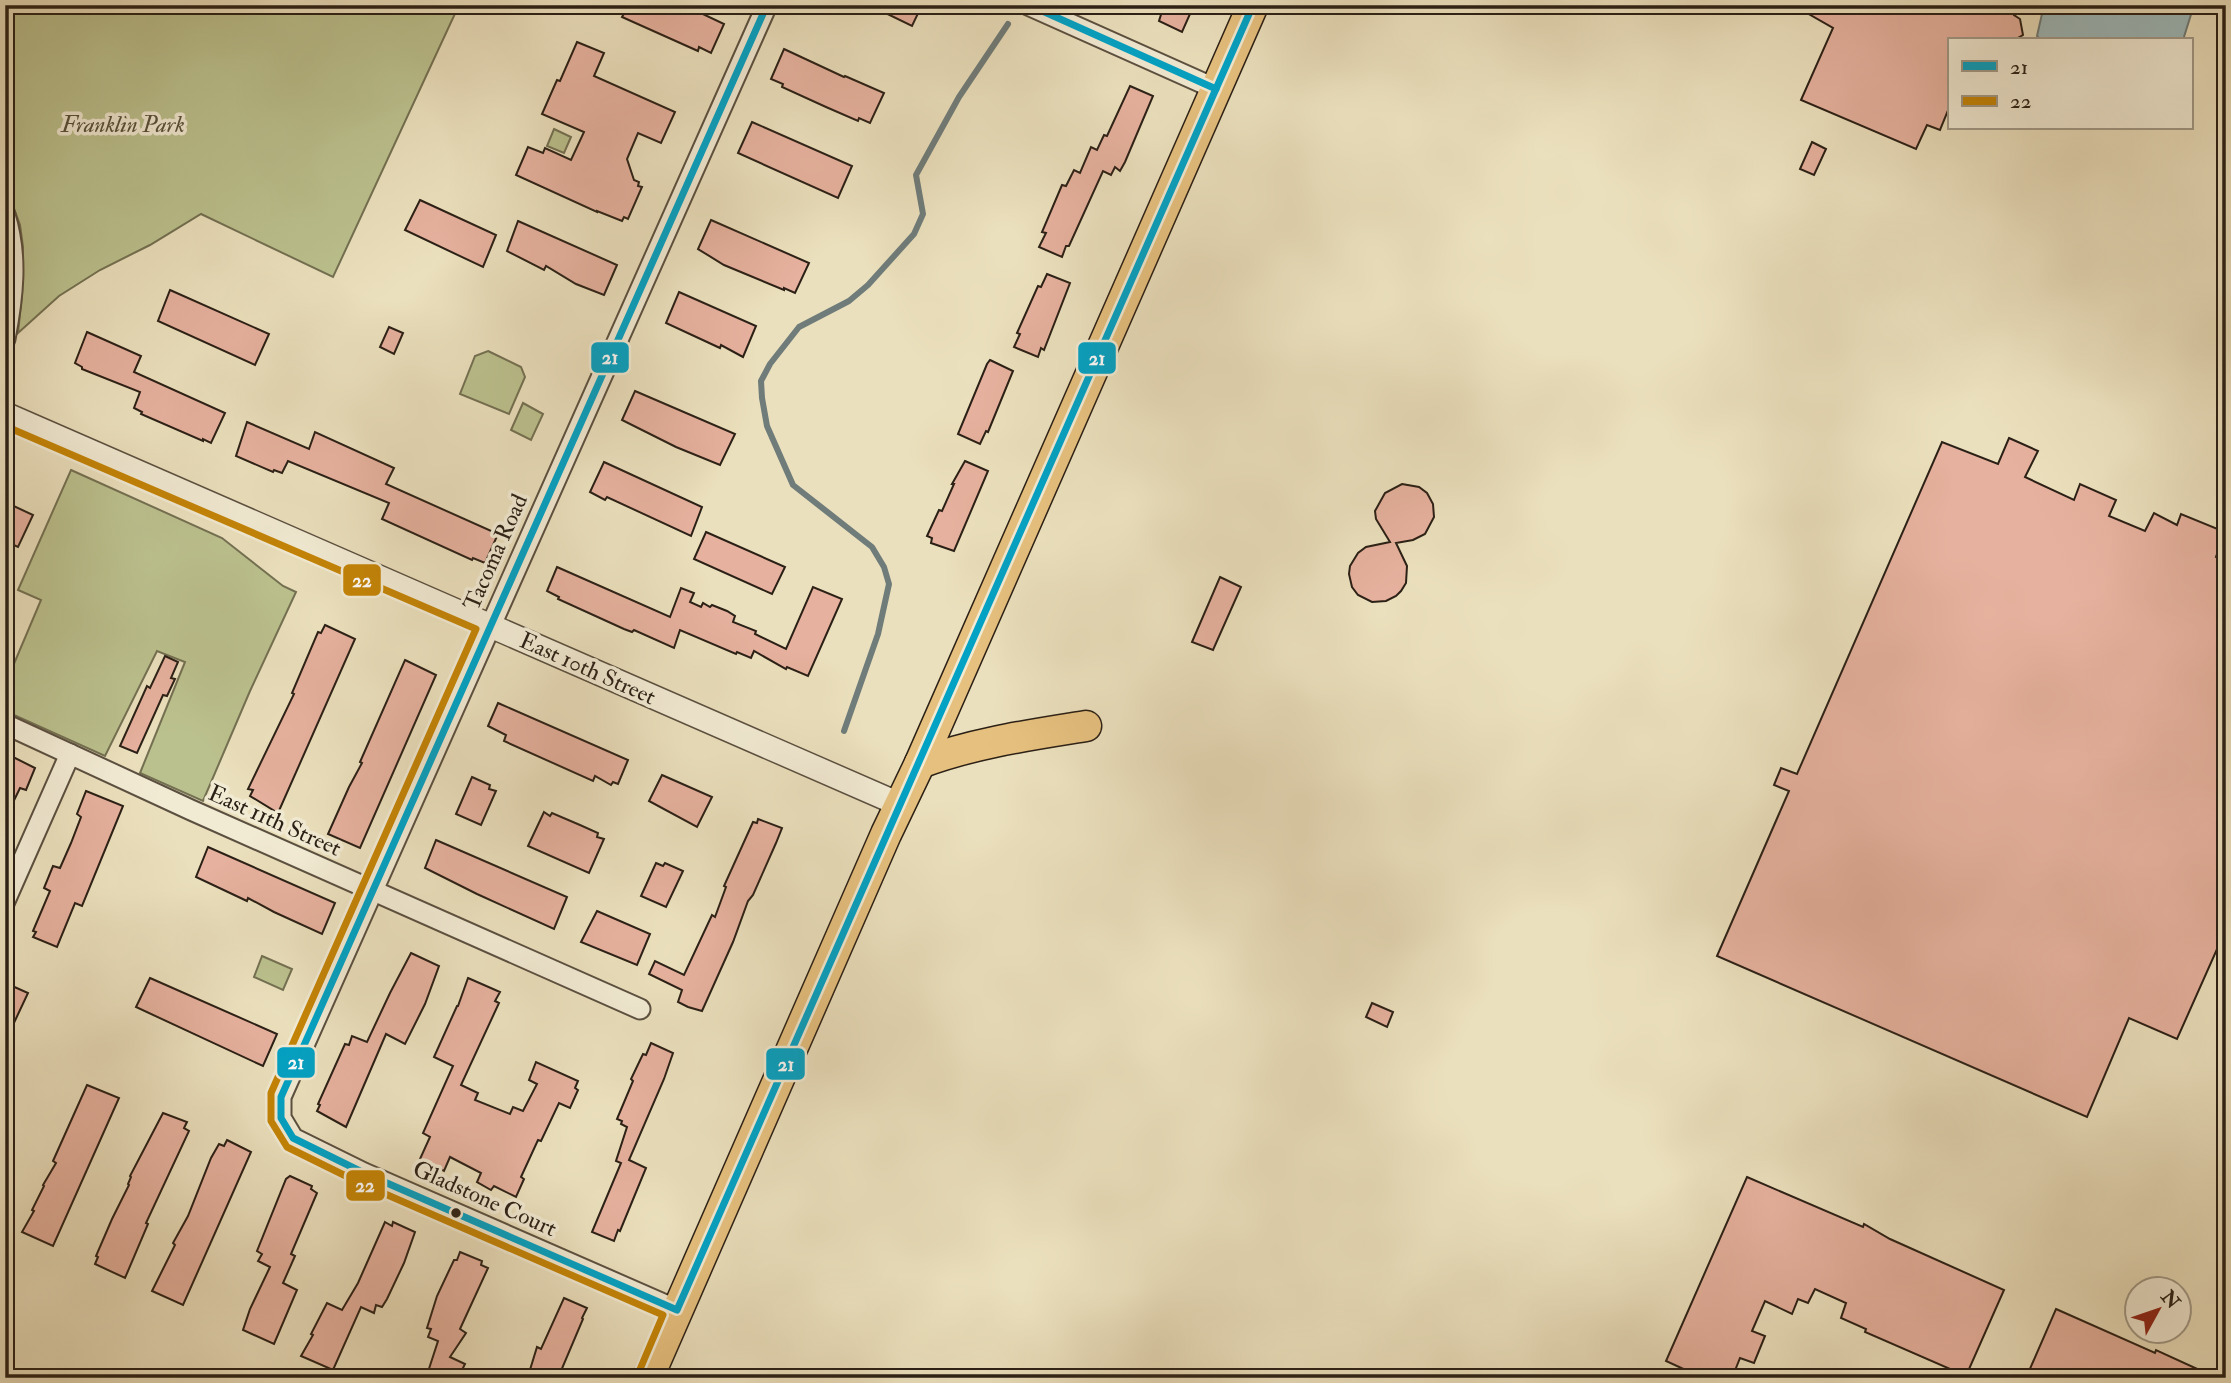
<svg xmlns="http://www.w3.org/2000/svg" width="2231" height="1383" viewBox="0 0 2231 1383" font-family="'IM FELL Double Pica',serif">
  <rect width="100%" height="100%" fill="#ebe0bd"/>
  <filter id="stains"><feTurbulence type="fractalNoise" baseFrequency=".00286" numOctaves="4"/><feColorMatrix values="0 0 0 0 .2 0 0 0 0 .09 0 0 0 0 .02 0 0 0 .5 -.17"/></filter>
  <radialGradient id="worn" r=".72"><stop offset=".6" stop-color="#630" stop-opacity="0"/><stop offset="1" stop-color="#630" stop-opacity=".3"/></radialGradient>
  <g fill="#bbc18e" stroke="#737052" stroke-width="2">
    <path d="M5 5H459L333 277 201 214 150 245 100 270 59 296 18 333 22 295 23 247 20 225 5 184Z"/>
    <path d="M554 129 571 137 564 153 547 146Z"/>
    <path d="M488 351 521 367 525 377 509 414 460 394 475 356Z"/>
    <path d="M523 403 543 414 531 440 511 430Z"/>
    <path d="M71 470 222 538 283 586 296 592 250 691 203 801 140 773 185 662 157 651 105 756 5 711V685L41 600 18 590Z"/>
    <path d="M262 956 292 969 283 990 254 977Z"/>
  </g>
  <path fill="#9dbabc" stroke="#6f7c7a" stroke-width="2" d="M2044 5H2194L2183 40H2041L2037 36Z"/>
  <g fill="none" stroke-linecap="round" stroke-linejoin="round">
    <path stroke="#6f7c7a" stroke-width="6" d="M844 731 878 634 889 584 884 567 872 547 793 485 767 426 762 398 761 381 770 364 799 327 849 301 868 285 914 234 923 214 916 175 959 97 1008 24"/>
  </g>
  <g fill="#e6b19e" stroke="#2b2016" stroke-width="2">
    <path d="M629 5H668L681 11 684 5 724 24 711 53 699 47 698 51 622 17Z"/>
    <path d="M869 5H922L912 26Z"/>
    <path d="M1164 5H1194L1182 32 1159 21Z"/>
    <path d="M1793 5H2018L2014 15 2020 19 2023 35 2014 40H1949V108L1940 130 1927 125 1916 149 1801 100 1833 28Z"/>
    <path d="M577 42 604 53 594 76 675 112 661 143 638 133 627 159 634 180 639 182 638 186 642 187 628 219 624 217 622 221 597 211V212L516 175 528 147 543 153 545 148 571 160 584 132 542 114 557 80 560 81Z"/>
    <path d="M784 49 844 77 845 76 884 93 870 123 859 118 858 121 826 107 782 87 783 84 771 79Z"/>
    <path d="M1130 86 1153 96 1125 162 1120 171 1115 167 1111 175 1103 171 1069 246H1066L1062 257 1039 247 1046 233 1042 232 1062 185 1066 186 1074 170 1080 173 1091 147 1097 150 1104 135 1107 136Z"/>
    <path d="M752 122 852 166 838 198 738 153Z"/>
    <path d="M1812 142 1826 149 1814 175 1800 169Z"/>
    <path d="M420 200 496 235 483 267 405 230Z"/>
    <path d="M711 220 809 263 795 293 784 288V290L724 265 698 249Z"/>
    <path d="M518 221 617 265 604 295 576 284 546 266 544 270 507 251Z"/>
    <path d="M1047 274 1070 283 1044 350 1041 348 1038 357 1014 347 1020 334 1017 333 1038 286 1041 287Z"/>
    <path d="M170 290 269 334 255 365 158 321Z"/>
    <path d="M679 292 756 326 743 357 721 345 720 348 666 323Z"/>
    <path d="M389 327 403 333 394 354 380 347Z"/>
    <path d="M87 332 141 356 134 372 225 413 211 443 203 439V441L141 414 142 412 134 408 140 392 82 369V367L75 363Z"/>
    <path d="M990 360 1013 371 988 432 986 431 980 444 958 434 987 364Z"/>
    <path d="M635 391 735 434 720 465 676 447 622 420Z"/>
    <path d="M247 422 309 449 315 432 394 468 386 484 498 534 485 563 473 558 472 560 382 519 389 503 288 461 282 473 274 470 273 472 236 456Z"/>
    <path d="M2009 438 2038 451 2025 477 2074 500 2080 484 2116 500 2109 516 2145 531 2154 513 2177 525 2181 514 2225 532 2216 557 2226 561V929L2177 1039 2129 1018 2087 1117 1717 956 1789 791 1774 785 1781 768 1797 774 1942 442 1998 464Z"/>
    <path d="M965 461 988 471 954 551 931 543 932 538 927 536 939 510 942 511 954 484H952Z"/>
    <path d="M604 462 702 507 691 536 607 497 605 500 590 492Z"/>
    <path d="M1402 484 1419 487 1427 493 1433 504 1434 517 1425 534 1413 540 1396 543 1407 566 1406 583 1401 591 1396 596 1386 601 1372 602 1358 595 1352 587 1349 574 1350 566 1358 553 1366 547 1390 542 1376 519 1375 511 1385 493Z"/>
    <path d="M5 502 33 515 18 547 5 541Z"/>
    <path d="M706 532 785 567 772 594 694 559Z"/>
    <path d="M557 567 670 617 681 588 694 593 690 602 701 607 703 603 710 607 712 605 727 611 735 616 733 622 756 631 755 634 786 649 813 587 842 599 808 676 787 667 786 669 754 651 751 658 737 652 736 654 680 630 674 648 634 630 632 632 624 629 558 599 559 597 547 591Z"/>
    <path d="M1220 577 1241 587 1213 650 1192 642Z"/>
    <path d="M325 625 355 639 278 813 250 796 253 790 248 789 294 694 292 693 318 632 321 633Z"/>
    <path d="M165 656 178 662 171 678 175 679 167 696 163 695 137 753 120 746 147 686 150 688Z"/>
    <path d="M405 660 436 675 360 848 328 834 349 787 362 763 360 762Z"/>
    <path d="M498 703 628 760 618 784 613 782 611 785 595 776 593 781 504 741 506 735 488 726Z"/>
    <path d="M5 753 35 768 26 790 20 788 5 819Z"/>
    <path d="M662 775 712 797 697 827 649 801Z"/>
    <path d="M472 777 490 785 489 789 496 791 481 825 456 814Z"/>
    <path d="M86 791 123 806 82 906 75 903 57 947 33 937 36 932 33 931 50 891 44 888 53 866 60 868 71 843 81 817 77 814Z"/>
    <path d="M544 812 550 816 552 813 580 825 598 833 597 837 604 839 589 873 528 846Z"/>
    <path d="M758 819 782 828 776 843 753 895 748 901 733 942 702 1011 688 1007 678 1002 682 990 649 974 655 961 684 975 712 915 715 917 726 887 724 886 753 822 757 823Z"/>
    <path d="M436 840 567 897 554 929 477 894 425 868Z"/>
    <path d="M208 847 335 903 322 934 274 912 248 898 247 901 196 877Z"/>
    <path d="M656 863 663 866 665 863 683 871 666 907 641 896Z"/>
    <path d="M597 911 650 934 637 965 581 942Z"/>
    <path d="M411 953 439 966 425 1004 405 1044 386 1034 346 1127 317 1111 320 1105 318 1104 345 1044 349 1045 352 1036 367 1042 390 993Z"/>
    <path d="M150 978 277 1034 263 1066 136 1007Z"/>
    <path d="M468 978 500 992 495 1001 499 1003 461 1085 478 1093 475 1100 510 1114 513 1107 523 1111 537 1084 529 1080 536 1062 578 1081 575 1088 578 1090 570 1108 559 1103 541 1141 538 1140 521 1177 524 1179 516 1197 494 1186 491 1190 477 1182 481 1173 450 1157 444 1171 420 1159 430 1137 423 1133 453 1066 434 1057 457 1006H458Z"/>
    <path d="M10 985 28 993 5 1042V996Z"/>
    <path d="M1372 1003 1393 1012 1387 1027 1366 1017Z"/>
    <path d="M651 1043 673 1053 664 1079 629 1160 646 1168 620 1231 618 1230 614 1241 592 1232 621 1163 616 1161 627 1127 621 1124 622 1121 617 1119 633 1081 631 1079 643 1054 646 1055Z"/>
    <path d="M87 1085 119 1098 53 1246 22 1232 34 1211 32 1210 44 1186 43 1185 56 1163 53 1161Z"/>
    <path d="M163 1113 187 1122 184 1128 189 1131 146 1223 148 1224 125 1278 95 1264 98 1257 96 1256 112 1219 129 1185 128 1184 131 1177 130 1176Z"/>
    <path d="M227 1140 251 1152 183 1305 152 1291 175 1245 173 1243 188 1216 211 1158 219 1144 224 1146Z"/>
    <path d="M290 1176 312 1186 311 1189 317 1193 291 1254 295 1256 283 1283 297 1290 274 1344 243 1330 250 1309 270 1267 258 1261 262 1254 257 1251 286 1179Z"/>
    <path d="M1747 1177 1863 1227 1864 1224 1890 1239 2004 1290 1966 1376 1865 1332 1866 1329 1841 1318 1846 1303 1815 1289 1808 1303 1798 1299 1792 1314 1765 1301 1752 1331 1765 1336 1754 1363 1740 1358 1732 1378H1703L1666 1361Z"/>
    <path d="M385 1222 392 1226 393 1222 415 1232 404 1263 387 1299 382 1307 376 1305 374 1313 361 1307 333 1370 301 1356 313 1335 311 1334 327 1303 342 1310 358 1283Z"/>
    <path d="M460 1252 482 1261 481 1265 488 1268 460 1329 466 1333 450 1357 465 1364 458 1378H426L438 1341 428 1337 431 1329 427 1328 437 1296 454 1260H457Z"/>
    <path d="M564 1298 587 1308 582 1318 583 1319 558 1378H537L529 1373 537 1347 541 1349Z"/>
    <path d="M2056 1309 2155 1353 2156 1350 2217 1378H2026Z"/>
  </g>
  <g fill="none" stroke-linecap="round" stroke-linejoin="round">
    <defs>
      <g id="minor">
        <path d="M1028 5 1216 89"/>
        <path d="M5 215C18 256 13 298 5 339"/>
        <path d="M5 724 191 810 640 1009"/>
        <path d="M5 901 70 754"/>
        <path d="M677 1310 364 1173 293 1138 281 1118V1097L767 5"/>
      </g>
      <path id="tertiary" d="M5 414 901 805"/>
      <g id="primary">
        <path d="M920 763C973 743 1030 735 1086 726"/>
        <path d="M648 1378 886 834 920 763 1253 5"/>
      </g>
    </defs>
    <use href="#minor" stroke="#5b5040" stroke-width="23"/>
    <use href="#tertiary" stroke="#5b5040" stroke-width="26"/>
    <use href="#primary" stroke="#2b2016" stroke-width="33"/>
    <use href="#minor" stroke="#f2ebd4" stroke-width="19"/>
    <use href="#tertiary" stroke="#f2ebd4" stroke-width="23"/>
    <use href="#primary" stroke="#e6c07e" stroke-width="30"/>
    <defs>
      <g id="bus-1">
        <path d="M767 5 281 1097V1118L293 1138 364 1173 677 1310 1253 5"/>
        <path d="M1029 5 1216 89"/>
      </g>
      <path id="bus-2" d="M5 426 476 629 271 1093V1121L287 1147 360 1183 663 1315 638 1374"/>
    </defs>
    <use href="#bus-1" stroke="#f2ebd4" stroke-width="12"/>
    <use href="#bus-2" stroke="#f2ebd4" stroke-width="12"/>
    <use href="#bus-1" stroke="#02a2c5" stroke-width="7"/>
    <use href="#bus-2" stroke="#c48406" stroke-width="7"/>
  </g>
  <circle fill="#2b2016" stroke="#f2ebd4" stroke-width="2.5" cx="456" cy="1213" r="6"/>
  <g text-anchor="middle" stroke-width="7" stroke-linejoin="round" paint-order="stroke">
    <g font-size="23" font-style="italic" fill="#56503a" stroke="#f2ebd4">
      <text x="123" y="132">Franklin Park</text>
    </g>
    <g font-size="23" fill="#2b2016" stroke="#f2ebd4">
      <text transform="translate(495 552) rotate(-66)" y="8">Tacoma Road</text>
      <text transform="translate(588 668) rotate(24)" y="8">East 10th Street</text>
      <text transform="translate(275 820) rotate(24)" y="8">East 11th Street</text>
      <text transform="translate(485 1198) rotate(24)" y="8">Gladstone Court</text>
    </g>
  </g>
  <g stroke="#f2ebd4" stroke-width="2.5">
    <rect x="590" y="341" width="40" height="33" rx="7" fill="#02a2c5"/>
    <rect x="1077" y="341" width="40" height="34" rx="7" fill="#02a2c5"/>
    <rect x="342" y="563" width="40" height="34" rx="7" fill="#c48406"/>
    <rect x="276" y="1046" width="40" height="33" rx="7" fill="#02a2c5"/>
    <rect x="765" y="1047" width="41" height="34" rx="7" fill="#02a2c5"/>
    <rect x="345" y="1169" width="41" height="33" rx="7" fill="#c48406"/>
  </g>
  <g font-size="19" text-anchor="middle" font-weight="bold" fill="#fff">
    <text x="610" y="364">21</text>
    <text x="1097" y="365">21</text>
    <text x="362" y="587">22</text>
    <text x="296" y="1069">21</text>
    <text x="786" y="1071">21</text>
    <text x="365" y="1192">22</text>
  </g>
  <rect width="2231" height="1383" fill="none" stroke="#ebe0bd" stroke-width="28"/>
  <rect x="7" y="7" width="2217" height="1369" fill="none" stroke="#2b2016" stroke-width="3.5"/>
  <rect x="14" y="14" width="2203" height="1355" fill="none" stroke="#2b2016" stroke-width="2"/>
  <rect x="1948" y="38" width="245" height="91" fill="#f2ebd4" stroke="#a29a88" stroke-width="2"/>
  <rect x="1962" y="61" width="35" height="10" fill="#02a2c5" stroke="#a29a88" stroke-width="2"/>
  <text x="2010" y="74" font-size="21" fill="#2b2016">21</text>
  <rect x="1962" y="96" width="35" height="10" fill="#c48406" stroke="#a29a88" stroke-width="2"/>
  <text x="2010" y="108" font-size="21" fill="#2b2016">22</text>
  <g transform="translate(2158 1310) rotate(50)"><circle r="33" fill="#f2ebd4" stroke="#a29a88" stroke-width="2"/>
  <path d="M0-5L12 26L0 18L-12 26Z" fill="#8f2418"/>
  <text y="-10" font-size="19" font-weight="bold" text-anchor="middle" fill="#2b2016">N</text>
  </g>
  <rect width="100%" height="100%" filter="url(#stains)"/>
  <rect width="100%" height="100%" fill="url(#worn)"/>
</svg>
